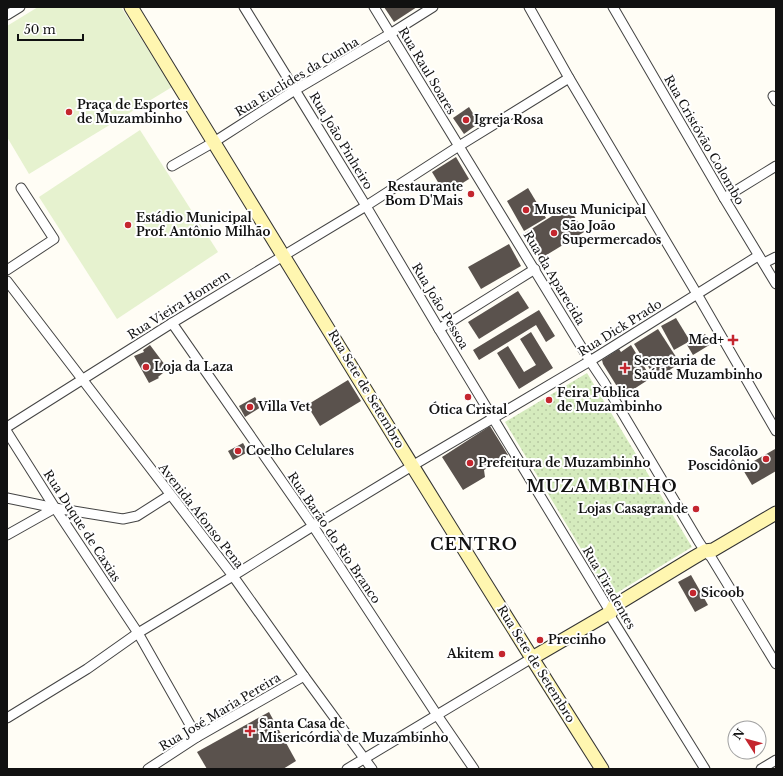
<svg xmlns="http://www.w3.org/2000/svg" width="783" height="776" viewBox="0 0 783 776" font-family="'Libre Baskerville',serif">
  <defs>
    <pattern id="park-dots" width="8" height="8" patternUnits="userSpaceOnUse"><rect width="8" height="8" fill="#d5ebbd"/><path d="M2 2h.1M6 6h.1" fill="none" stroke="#b6c8a1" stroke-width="1.8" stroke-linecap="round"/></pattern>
  </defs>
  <rect width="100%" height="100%" fill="#fffdf5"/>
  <path fill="url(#park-dots)" d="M587 373 692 547 610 597 505 422Z"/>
  <g fill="#e6f2cf">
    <path d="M38 7H121L172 87 29 174 7 137V26Z"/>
    <path d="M140 130 218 252 117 319 39 197Z"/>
  </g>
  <g fill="#5a524d">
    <path d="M384 7H417L394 22Z"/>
    <path d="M469 107 479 123 464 134 453 118Z"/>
    <path d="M456 157 469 179 445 194 432 172Z"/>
    <path d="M528 188 546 218 524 231 507 201Z"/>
    <path d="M568 206 584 232 540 259 525 233Z"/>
    <path d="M509 244 521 266 481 289 468 267Z"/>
    <path d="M518 291 529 308 479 339 468 322Z"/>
    <path d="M539 310 555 336 546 342 536 325 479 360 473 350Z"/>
    <path d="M676 318 690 341 674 350 661 326Z"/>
    <path d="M658 329 680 363 656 379 634 344Z"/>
    <path d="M531 332 553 368 519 389 497 353 508 346 524 372 536 365 520 339Z"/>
    <path d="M705 334 711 344 693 355 687 345Z"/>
    <path d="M150 345 168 369 158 377 159 378 149 383 134 356 144 352 143 350Z"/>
    <path d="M631 345 651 378 623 396 603 364 602 360 619 349 621 352Z"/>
    <path d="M348 380 361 401 320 426 307 405Z"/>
    <path d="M255 397 261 407 245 417 239 406Z"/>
    <path d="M490 426 508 455 484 470 485 477 463 490 442 457Z"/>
    <path d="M243 443 248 452 233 460 228 451Z"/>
    <path d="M775 449 776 451V471L752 485 742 468Z"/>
    <path d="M691 575 708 605 695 612 678 582Z"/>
    <path d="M269 712 296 761 283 769H207L197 752Z"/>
  </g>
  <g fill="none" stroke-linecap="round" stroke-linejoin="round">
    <defs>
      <g id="street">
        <path d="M244 7 295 90 366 206 439 329 608 608 612 619 705 769"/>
        <path d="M374 7 590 361 604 382 699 542 705 551 711 557 776 664"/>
        <path d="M529 7 569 78 697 294 776 431"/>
        <path d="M613 7 724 198 776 284"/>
        <path d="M7 15 20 7"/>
        <path d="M773 96 776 101"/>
        <path d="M172 166 214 142 295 90 390 34 433 7"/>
        <path d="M724 198 776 166"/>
        <path d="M764 263 776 257"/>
        <path d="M7 270 54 239 21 188"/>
        <path d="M7 281 233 576 304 676 372 769"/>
        <path d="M172 323 313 526 437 715 474 769"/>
        <path d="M439 329 535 269"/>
        <path d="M7 427 172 323 366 206 459 146 569 78"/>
        <path d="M7 432 55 508 138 633 197 737"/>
        <path d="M7 498 55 508 123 519 137 516 170 495"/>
        <path d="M7 535 55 508"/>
        <path d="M7 718 87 669 138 633 233 576 313 526 412 466 590 361 758 256"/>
        <path d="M148 769 197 737 304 676"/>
        <path d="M347 769 532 658"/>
        <path d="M761 769 776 760"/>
      </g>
      <g id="secondary">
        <path d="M131 7C287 262 442 517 602 769"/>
        <path d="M532 658 611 612 614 606 693 558 705 551 713 550 776 513"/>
      </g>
    </defs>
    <use href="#street" stroke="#444" stroke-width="11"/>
    <use href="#secondary" stroke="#333" stroke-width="15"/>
    <use href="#street" stroke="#fff" stroke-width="9"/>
    <use href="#secondary" stroke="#fff6b0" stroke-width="13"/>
  </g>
  <g fill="#c4262e" stroke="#fff" stroke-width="1.5">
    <circle cx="69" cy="112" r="4"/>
    <circle cx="466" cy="120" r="4"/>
    <circle cx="471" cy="194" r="4"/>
    <circle cx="526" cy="210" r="4"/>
    <circle cx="128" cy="225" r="4"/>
    <circle cx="554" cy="233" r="4"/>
    <path d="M731 334h4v4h4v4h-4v4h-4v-4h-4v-4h4z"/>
    <circle cx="146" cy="367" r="4"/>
    <path d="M623 362h4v4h4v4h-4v4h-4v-4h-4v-4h4z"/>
    <circle cx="468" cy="397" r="4"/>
    <circle cx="549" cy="400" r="4"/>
    <circle cx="250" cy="407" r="4"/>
    <circle cx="238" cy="451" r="4"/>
    <circle cx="766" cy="459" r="4"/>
    <circle cx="470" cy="463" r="4"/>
    <circle cx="696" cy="509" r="4"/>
    <circle cx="693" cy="593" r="4"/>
    <circle cx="540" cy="640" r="4"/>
    <circle cx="502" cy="654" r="4"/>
    <path d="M248 725h4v4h4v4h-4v4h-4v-4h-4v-4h4z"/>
  </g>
  <g text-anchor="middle" stroke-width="4" stroke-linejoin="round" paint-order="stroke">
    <g font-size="12" fill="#111" stroke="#fff">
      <text transform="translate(427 71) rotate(59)" y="4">Rua Raul Soares</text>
      <text transform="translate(297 77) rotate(-31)" y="4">Rua Euclides da Cunha</text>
      <text transform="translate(704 140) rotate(60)" y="4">Rua Cristóvão Colombo</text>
      <text transform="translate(341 141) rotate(59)" y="4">Rua João Pinheiro</text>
      <text transform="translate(554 278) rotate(59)" y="4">Rua da Aparecida</text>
      <text transform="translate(179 305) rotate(-32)" y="4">Rua Vieira Homem</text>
      <text transform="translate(440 306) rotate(59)" y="4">Rua João Pessoa</text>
      <text transform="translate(620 328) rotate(-32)" y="4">Rua Dick Prado</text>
      <text transform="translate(366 389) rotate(59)" y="4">Rua Sete de Setembro</text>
      <text transform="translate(201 516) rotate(52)" y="4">Avenida Afonso Pena</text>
      <text transform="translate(82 526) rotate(57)" y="4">Rua Duque de Caxias</text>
      <text transform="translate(334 538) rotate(56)" y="4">Rua Barão do Rio Branco</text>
      <text transform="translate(609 588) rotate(60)" y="4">Rua Tiradentes</text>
      <text transform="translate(536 664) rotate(58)" y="4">Rua Sete de Setembro</text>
      <text transform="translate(220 712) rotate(-31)" y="4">Rua José Maria Pereira</text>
    </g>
    <g font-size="12" font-weight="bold" fill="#111" stroke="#fff" text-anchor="start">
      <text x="77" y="109">Praça de Esportes<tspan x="77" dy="14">de Muzambinho</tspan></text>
      <text x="474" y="124">Igreja Rosa</text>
      <text x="463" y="191" text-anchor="end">Restaurante<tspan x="463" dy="14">Bom D'Mais</tspan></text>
      <text x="534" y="214">Museu Municipal</text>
      <text x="136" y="222">Estádio Municipal<tspan x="136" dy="14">Prof. Antônio Milhão</tspan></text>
      <text x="562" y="230">São João<tspan x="562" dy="14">Supermercados</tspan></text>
      <text x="724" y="344" text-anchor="end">Med+</text>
      <text x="634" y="365">Secretaria de<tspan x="634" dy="14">Saúde Muzambinho</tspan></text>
      <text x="154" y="371">Loja da Laza</text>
      <text x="557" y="397">Feira Pública<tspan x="557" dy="14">de Muzambinho</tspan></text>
      <text x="258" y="411">Villa Vet</text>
      <text x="468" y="414" text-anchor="middle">Ótica Cristal</text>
      <text x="246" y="455">Coelho Celulares</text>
      <text x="758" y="456" text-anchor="end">Sacolão<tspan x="758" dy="14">Poscidônio</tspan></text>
      <text x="478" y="467">Prefeitura de Muzambinho</text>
      <text x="688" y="513" text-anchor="end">Lojas Casagrande</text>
      <text x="701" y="597">Sicoob</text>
      <text x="548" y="644">Precinho</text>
      <text x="494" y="658" text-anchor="end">Akitem</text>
      <text x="259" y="728">Santa Casa de<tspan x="259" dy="14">Misericórdia de Muzambinho</tspan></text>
    </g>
    <g font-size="16" font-weight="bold" letter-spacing="1" fill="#111" stroke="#fff">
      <text x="602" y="492">MUZAMBINHO</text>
      <text x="474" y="550">CENTRO</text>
    </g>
  </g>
  <rect width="783" height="776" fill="none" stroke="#111111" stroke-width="16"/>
  <g transform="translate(747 740) rotate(306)"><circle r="19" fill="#ffffff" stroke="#a0a0a0"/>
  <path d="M0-3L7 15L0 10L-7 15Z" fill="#c4262e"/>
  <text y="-6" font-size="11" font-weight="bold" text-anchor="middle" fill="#111111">N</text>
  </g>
  <path d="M18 34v6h65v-6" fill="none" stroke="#111111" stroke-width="2"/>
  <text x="24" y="34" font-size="12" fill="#111111" stroke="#ffffff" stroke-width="3" paint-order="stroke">50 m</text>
</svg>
